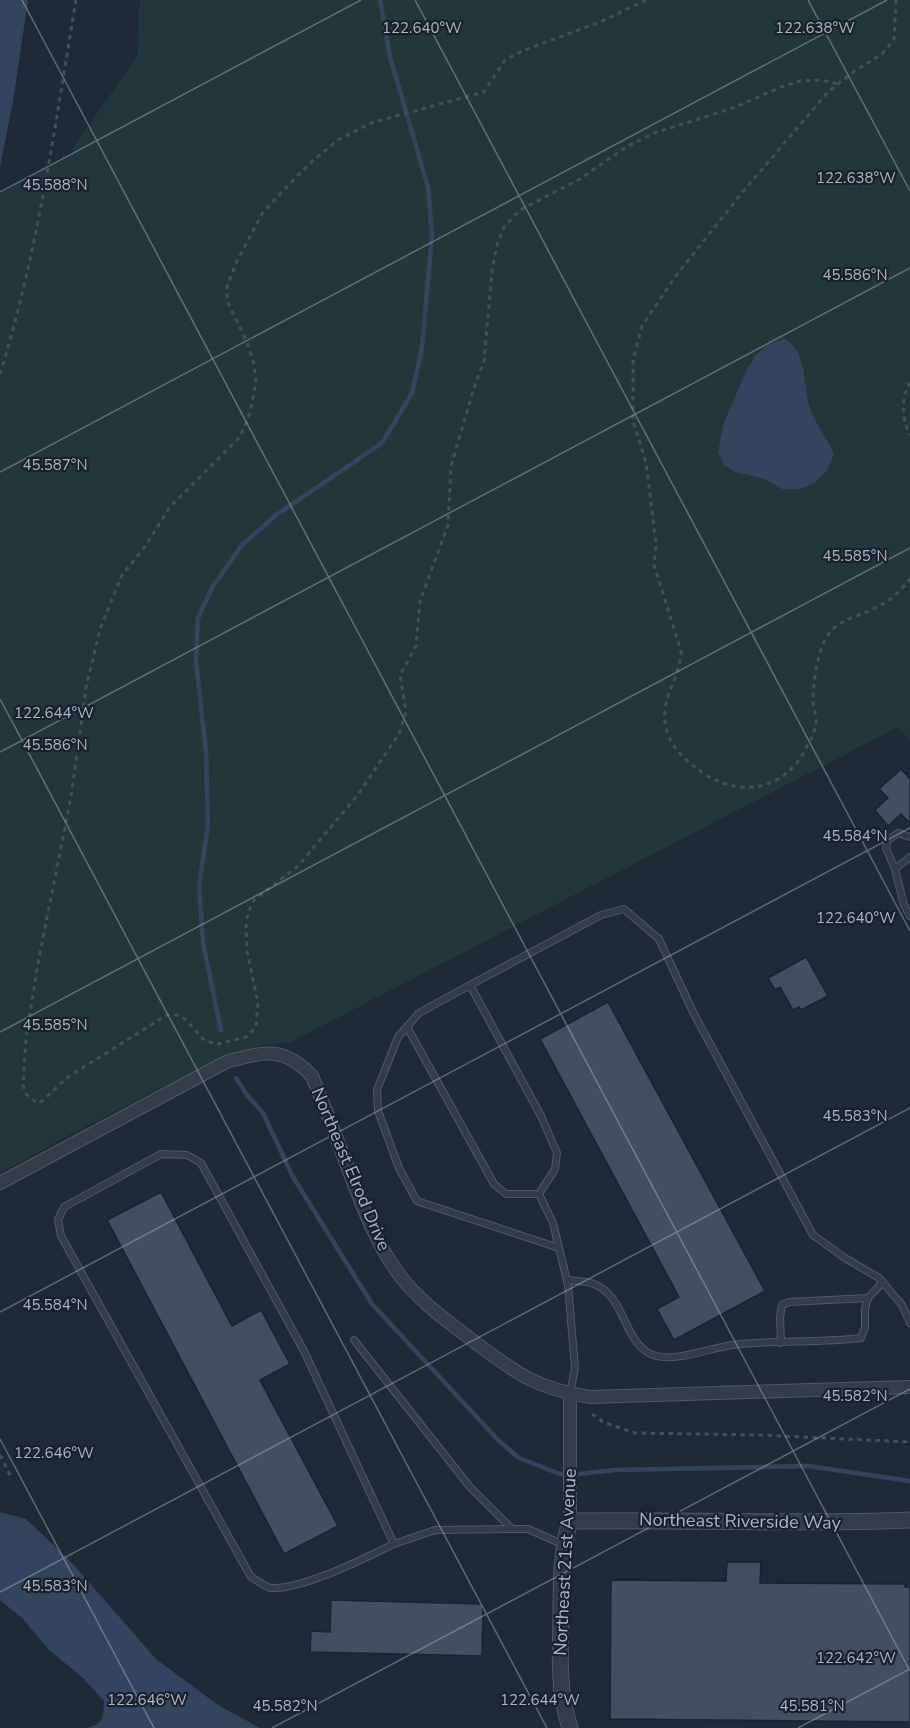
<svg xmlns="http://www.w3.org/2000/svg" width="910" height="1728" viewBox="0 0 910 1728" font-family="'Nunito Sans',sans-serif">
  <rect width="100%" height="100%" fill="#1f2a37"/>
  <path fill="#223739" d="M140 0H910V740L898 727 289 1043 265 1044 224 1056 60 1140 0 1174V194L72 154 73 148 137 56Z"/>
  <g fill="#33455e">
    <path d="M0 0H28L13 101 0 167Z"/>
    <path d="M785 339C807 351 803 386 810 408 815 424 827 438 834 454L827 470 814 483 800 489H782L763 478 735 472 724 465 718 452 724 423 746 371 756 355 767 345Z"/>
    <path d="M0 1512 26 1519 73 1564 156 1659 218 1705 260 1728H85C104 1725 103 1718 104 1701L83 1678 49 1650 23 1619 0 1600Z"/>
  </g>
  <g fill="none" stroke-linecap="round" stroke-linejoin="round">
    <g stroke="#33455e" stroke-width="4.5">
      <path d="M221 1030 203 943 199 885 208 825 206 753 196 661 198 618 212 588 241 546 275 516 382 443 412 393 422 348 432 235 428 187 390 57 380 0"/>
      <path d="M236 1078 247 1095 263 1113 293 1177 372 1304 499 1441 519 1458 560 1474H579L615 1470 808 1466 910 1481"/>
    </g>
  </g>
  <g fill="#424f5f" stroke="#1a232e" stroke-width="1.5">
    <path d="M901 769 910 779V823L901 814 888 826 875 810 888 798 879 789Z"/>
    <path d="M806 957 828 996 801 1010 799 1007 793 1010 780 987 775 990 768 978Z"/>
    <path d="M608 1002 765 1291 674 1340 657 1309 679 1297 540 1039Z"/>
    <path d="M161 1192 232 1326 261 1310 290 1364 260 1380 338 1526 284 1554 107 1220Z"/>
    <path d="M727 1562H761L760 1583 905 1584V1587H910V1722L610 1719 611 1580 726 1581Z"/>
    <path d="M331 1600 483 1604 482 1656 310 1652 311 1631 330 1632Z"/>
  </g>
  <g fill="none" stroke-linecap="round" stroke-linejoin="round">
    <defs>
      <g id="service">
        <path d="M910 837 898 833 888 840 886 848 895 869 904 905 910 916"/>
        <path d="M895 869 910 857"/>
        <path d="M470 985 419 1013 398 1037 377 1090 378 1111 399 1168 417 1201 559 1248"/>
        <path d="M407 1027 494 1184 506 1194H539"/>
        <path d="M567 1280C575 1281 587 1281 594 1284 624 1296 623 1336 647 1352 668 1366 709 1348 732 1345 775 1340 818 1343 861 1338L865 1328V1309L868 1298 883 1282"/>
        <path d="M354 1340 470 1487 512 1529"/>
        <path d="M781 1343 780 1317 782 1305 789 1302 868 1298"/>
        <path d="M570 1394 575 1368 568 1285 553 1223 539 1194 555 1169 557 1153 541 1116 470 985 601 915 624 909 659 939 693 1012 813 1235 845 1258 879 1278 902 1305 910 1323"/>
        <path d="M394 1544C365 1558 302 1590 271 1588 265 1587 257 1580 251 1577L61 1236 58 1220 64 1207 161 1154 187 1155 201 1163 304 1351 394 1544 435 1530 512 1529H528L562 1544"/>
      </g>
      <g id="minor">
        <path d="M0 1183 226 1062C263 1052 283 1045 312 1076 326 1110 339 1144 352 1179 365 1213 378 1247 401 1277 421 1303 450 1323 476 1343 517 1374 538 1389 590 1397L910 1387"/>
        <path d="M570 1521V1394"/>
      </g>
      <path id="tertiary" d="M570 1728C558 1692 560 1655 561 1617 561 1585 561 1552 570 1521 683 1519 796 1525 910 1520"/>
    </defs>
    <use href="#service" stroke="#505965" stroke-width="8"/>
    <use href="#minor" stroke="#505965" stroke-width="14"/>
    <use href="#tertiary" stroke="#505965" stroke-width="17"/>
    <g stroke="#3f5355" stroke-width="3" stroke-dasharray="4.5 4.5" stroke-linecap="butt">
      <path d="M646 0 600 22 522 51 505 60 484 92 371 123 338 140 308 165 263 212 237 261 227 287V301L247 342 254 364 256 382 250 413 240 437 170 507 144 548 122 575 100 629 86 688 71 797 38 963 26 1038 23 1085 26 1094 37 1103 42 1101 68 1077 167 1015H177L185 1019 205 1041 218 1044 246 1037 256 1027 258 1003 247 951 246 927 248 912 254 900 298 866 357 796 399 734 406 712 400 675 416 646 420 601 448 525 451 466 474 388 484 361 492 271 497 245 504 227 520 210 580 179 626 147 654 133 733 108 781 87 800 81 821 80 838 84"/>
      <path d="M896 0 894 40 882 54 853 72 828 92 741 194 675 277 642 326 633 360V421L646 462 656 544 654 565 681 651C680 682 656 700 668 735 673 747 681 755 690 763 725 794 772 799 801 757 806 749 815 733 816 724 817 716 813 708 813 701 813 683 818 644 831 631 843 618 860 616 875 608 890 602 900 591 910 579"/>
      <path d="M0 374C38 252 55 125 76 0"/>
      <path d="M910 382C901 398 901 418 910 435"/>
      <path d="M592 1414 603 1422 635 1433 760 1435 910 1442"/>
      <path d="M0 1455 11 1477"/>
    </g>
    <use href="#service" stroke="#333c47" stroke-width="6"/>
    <use href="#minor" stroke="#333c47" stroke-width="12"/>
    <use href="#tertiary" stroke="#333c47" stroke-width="15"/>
  </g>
  <path fill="none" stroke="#adb6c4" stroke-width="1.5" stroke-opacity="0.45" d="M22 0 910 1671M415 0 910 931M808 0 910 191M0 192 361 0M0 472 887 0M0 699 547 1728M0 752 910 268M0 1032 910 548M0 1312 910 828M0 1439 154 1728M0 1592 910 1108M272 1728 910 1389M798 1728 910 1669"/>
  <g text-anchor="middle" stroke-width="4.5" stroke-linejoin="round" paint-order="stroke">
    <g font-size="18" fill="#adb6c4" stroke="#19212b">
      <text transform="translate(351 1169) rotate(67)" y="6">Northeast Elrod Drive</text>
      <text transform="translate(740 1521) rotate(1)" y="6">Northeast Riverside Way</text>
      <text transform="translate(565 1562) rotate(-87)" y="6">Northeast 21st Avenue</text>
    </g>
  </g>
  <g font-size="15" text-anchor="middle" fill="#adb6c4" stroke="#19212b" stroke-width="4.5" stroke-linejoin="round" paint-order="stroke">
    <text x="422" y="33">122.640°W</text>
    <text x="815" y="33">122.638°W</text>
    <text x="856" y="183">122.638°W</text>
    <text x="55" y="190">45.588°N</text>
    <text x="855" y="280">45.586°N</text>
    <text x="55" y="470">45.587°N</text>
    <text x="855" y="561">45.585°N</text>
    <text x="54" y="718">122.644°W</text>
    <text x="55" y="750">45.586°N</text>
    <text x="855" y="841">45.584°N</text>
    <text x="856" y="923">122.640°W</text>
    <text x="55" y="1030">45.585°N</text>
    <text x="855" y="1121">45.583°N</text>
    <text x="55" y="1310">45.584°N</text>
    <text x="855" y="1401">45.582°N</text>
    <text x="54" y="1458">122.646°W</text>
    <text x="55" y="1591">45.583°N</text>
    <text x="856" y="1663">122.642°W</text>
    <text x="147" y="1705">122.646°W</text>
    <text x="540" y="1705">122.644°W</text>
    <text x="285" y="1711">45.582°N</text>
    <text x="812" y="1711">45.581°N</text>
  </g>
</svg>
